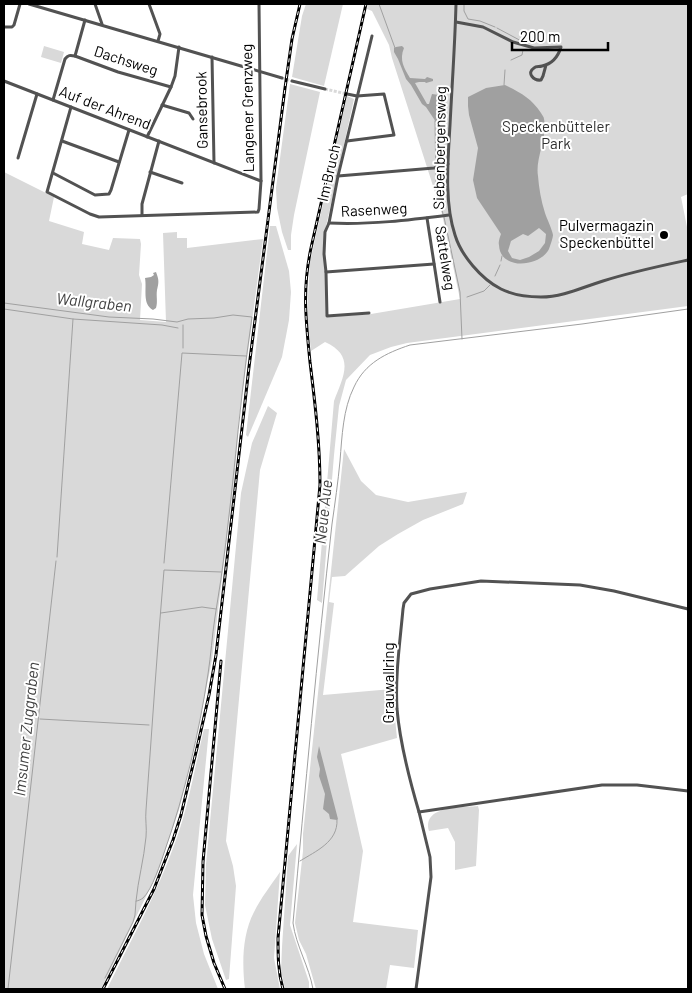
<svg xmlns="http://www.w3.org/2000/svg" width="692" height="993" viewBox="0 0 692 993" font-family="Barlow,sans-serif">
  <rect width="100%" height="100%" fill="#fff"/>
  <g fill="#d9d9d9">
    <path d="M306 4H343L324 86 292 77 302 16Z"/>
    <path d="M368 4H688V194L681 197 688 232V306L407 343 391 347 370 355 346 380 339 406 334 455 322 603 317 600 334 401C343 377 356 356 325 342L311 351 308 323V296L310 262 347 96 354 99 325 231 326 317 371 314 460 299 442 214 392 58 389 45 372 11 367 9Z"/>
    <path d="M44 46 64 52 61 63 41 57Z"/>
    <path d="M290 84 320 92 294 215 291 235V250H288L282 232 277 208 276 188Z"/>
    <path d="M4 172 54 197 49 221 84 232 82 244 109 250 113 238 140 239 141 244 139 275 142 284 140 320 166 322 163 233 177 232V238H187V248L263 239 239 418 235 472 212 660 197 734 179 810 157 874 101 989H4Z"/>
    <path d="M270 226H276L289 271 291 292 289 320 282 357 248 437 246 435Z"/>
    <path d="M268 406 277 413 260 470 226 841 233 866 236 886 229 979 226 980 212 939 205 905 206 864 241 493 252 443Z"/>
    <path d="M344 449 361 481 376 495 408 502 467 492 463 504 423 520 398 534 379 546 345 576 332 577 329 602 334 603 323 695 392 689 397 738 341 754 363 851 353 922 418 930 414 968 390 965 386 989H316L306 954 299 940 295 923 303 851V834Z"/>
    <path d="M204 729H209L193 895 196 923 204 954 218 989H107C131 940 158 892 176 840 189 804 195 766 204 729Z"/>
    <path d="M478 806 479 810 476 866 455 870V842L448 828 429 831C422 805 462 808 478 806Z"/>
    <path d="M297 844 290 925 309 982V989H285L281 971 282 947 288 856Z"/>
    <path d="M280 872 274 958 280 989H245C242 964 242 935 254 912 261 898 271 885 280 872Z"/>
  </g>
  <g fill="#a0a0a0" fill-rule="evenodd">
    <path d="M402 46 404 48C399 60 404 68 410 78L425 79 427 77 433 79V81L426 83 425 82H419L415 83 427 104H429L432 94 439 95C443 103 442 116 436 122L426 107 422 104 411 85 406 79 398 59 394 52V48L396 47Z"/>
    <path d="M505 85C521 93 531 98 541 113 542 115 544 117 544 119 548 137 535 158 538 176 539 188 541 201 545 213 547 219 552 229 553 235 553 238 550 246 549 249 540 267 500 271 499 245 498 242 500 237 501 234L477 198 473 180 478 148 469 115 468 106V97L486 88ZM539 228 546 234 545 243 539 251 529 257 520 260 512 258 508 251 511 241 523 234 528 236Z"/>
    <path d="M156 272C159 280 159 282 157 290 156 296 158 302 156 308L153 310C142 304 147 289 145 278L151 277 154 275 153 273Z"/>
    <path d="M319 746 338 819 337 820 330 819 329 814 323 809 325 794 319 776 320 769 317 757Z"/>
  </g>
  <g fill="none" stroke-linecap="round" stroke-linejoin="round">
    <g stroke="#a0a0a0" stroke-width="1">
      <path d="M379 4 395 48"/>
      <path d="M464 4V11L468 19 480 21 495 27"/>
      <path d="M497 28 525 43"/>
      <path d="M511 60 522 55 523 50"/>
      <path d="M504 85 505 70"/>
      <path d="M435 121 436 185 443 214"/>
      <path d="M444 217 460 292 462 339"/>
      <path d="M501 261 502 256"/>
      <path d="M495 276 500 265"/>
      <path d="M467 297 484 291 490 285"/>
      <path d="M4 303 109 317 153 319 177 322 188 319 214 318 233 315 252 317C237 417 232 518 215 617 212 636 211 655 208 674 199 733 185 793 165 850 161 862 152 890 143 898 142 899 138 901 136 901L135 915 133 922 105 978"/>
      <path d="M4 309 73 319 162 325 178 328"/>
      <path d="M183 348V325"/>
      <path d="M57 557 73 319"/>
      <path d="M164 563 182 353 246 356"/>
      <path d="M161 613 202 607 216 609"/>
      <path d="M40 719 149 725"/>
      <path d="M300 861C316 851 338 842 337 820"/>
      <path d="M136 901C138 880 144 859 146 837 147 828 145 819 146 810 152 730 157 650 164 570L221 572"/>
      <path d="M8 989 56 561"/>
      <path d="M313 989C309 966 296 946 293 923 305 790 317 657 332 524 335 503 338 482 340 461 342 436 343 409 354 387 365 363 386 353 410 345L582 324 688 309"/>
    </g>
    <g stroke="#d9d9d9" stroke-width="3" stroke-dasharray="3 1.5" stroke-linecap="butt">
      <path d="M282 78 292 81"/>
      <path d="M325 89 347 94"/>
    </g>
    <g stroke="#525252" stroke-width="3">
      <path d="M29 4 282 78"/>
      <path d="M95 4 102 24"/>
      <path d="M149 4 160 34 158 41"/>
      <path d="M456 4C455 44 452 85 450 125 448 160 444 202 455 235 461 255 481 279 501 289 513 295 527 297 541 297 563 297 583 287 603 281 631 272 660 266 688 260"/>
      <path d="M456 22 483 27 513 42 534 48 561 47C558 57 552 64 542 66 539 67 536 66 534 68 526 73 534 81 541 80L543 76 546 65"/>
      <path d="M4 27H12L14 25 20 4"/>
      <path d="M75 56 118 72 171 87"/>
      <path d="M212 57 214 163"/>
      <path d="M4 81 261 181"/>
      <path d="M292 81 325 89"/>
      <path d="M347 94 357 96 384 94 394 135 347 141"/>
      <path d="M53 100 65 59C68 55 70 55 75 56L85 20"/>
      <path d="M162 105 189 113 193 119"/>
      <path d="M71 107 47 192 90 214 99 217 258 212 259 209 261 181 259 4"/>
      <path d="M147 137 171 87 175 76 179 47"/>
      <path d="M62 141 119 162"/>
      <path d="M18 158 37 94"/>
      <path d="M150 172 182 183"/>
      <path d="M53 173 95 195 109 194 111 190 129 130"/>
      <path d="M338 176 434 168 448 164"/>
      <path d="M142 215V204L159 141"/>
      <path d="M427 218 440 302"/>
      <path d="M329 223C369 225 410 220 449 215"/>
      <path d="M326 272 434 264"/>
      <path d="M369 313 327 316 326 272 324 254 325 232 329 223 338 176 372 36"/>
      <path d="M688 609 614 591 580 585 481 581 430 589 411 594 404 603 403 609C400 642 395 676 397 709 400 744 409 778 419 812L602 785H637L688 791"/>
      <path d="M416 989 431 877 430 857 419 812"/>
    </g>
    <defs>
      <g id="rail">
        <path d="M221 661 203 862 202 915 206 936 214 963 225 989"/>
        <path d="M103 989 154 889 173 840 181 815 197 748 209 695 216 655 249 367 285 88 292 39 300 4"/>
        <path d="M283 989C278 972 278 956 278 938L320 485C320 444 315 403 310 362 306 321 302 290 311 248L366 4"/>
      </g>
    </defs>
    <use href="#rail" stroke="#000" stroke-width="3"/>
    <use href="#rail" stroke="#fff" stroke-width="1" stroke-dasharray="4" stroke-linecap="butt"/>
  </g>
  <circle fill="#000" stroke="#fff" stroke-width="2" cx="664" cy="235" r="5"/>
  <g text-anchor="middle" stroke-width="4" stroke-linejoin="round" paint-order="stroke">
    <g font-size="15" fill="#000" stroke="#fff">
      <text transform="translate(126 61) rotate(18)" y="5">Dachsweg</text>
      <text transform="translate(105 108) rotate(21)" y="5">Auf der Ahrend</text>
      <text transform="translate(248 108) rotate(-91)" y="5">Langener Grenzweg</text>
      <text transform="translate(202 110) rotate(-91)" y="5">Gansebrook</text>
      <text transform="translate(440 148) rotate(-89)" y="5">Siebenbergensweg</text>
      <text transform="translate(329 173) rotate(-77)" y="5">Im Bruch</text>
      <text transform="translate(374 210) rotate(-3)" y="5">Rasenweg</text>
      <text transform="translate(445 258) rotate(81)" y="5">Sattelweg</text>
      <text transform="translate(389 683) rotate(-90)" y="5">Grauwallring</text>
    </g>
    <g font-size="15" fill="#303030" stroke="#fff">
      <text x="556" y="132">Speckenbütteler<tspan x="556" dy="17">Park</tspan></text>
    </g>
    <g font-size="15" fill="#000" stroke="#fff" text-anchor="end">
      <text x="654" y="231">Pulvermagazin<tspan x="654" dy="17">Speckenbüttel</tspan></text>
    </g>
    <g font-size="16" font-style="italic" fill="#414141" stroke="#fff">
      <text transform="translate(94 302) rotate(6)" y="6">Wallgraben</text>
      <text transform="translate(323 512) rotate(-84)" y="6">Neue Aue</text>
      <text transform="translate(26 729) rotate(-84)" y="6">Imsumer Zuggraben</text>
    </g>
  </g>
  <rect width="692" height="993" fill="none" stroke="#000000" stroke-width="10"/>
  <path d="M512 42v8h96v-8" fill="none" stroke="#000000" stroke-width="2.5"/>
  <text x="520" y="42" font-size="15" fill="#000000" stroke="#ffffff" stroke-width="4" paint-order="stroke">200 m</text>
</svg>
